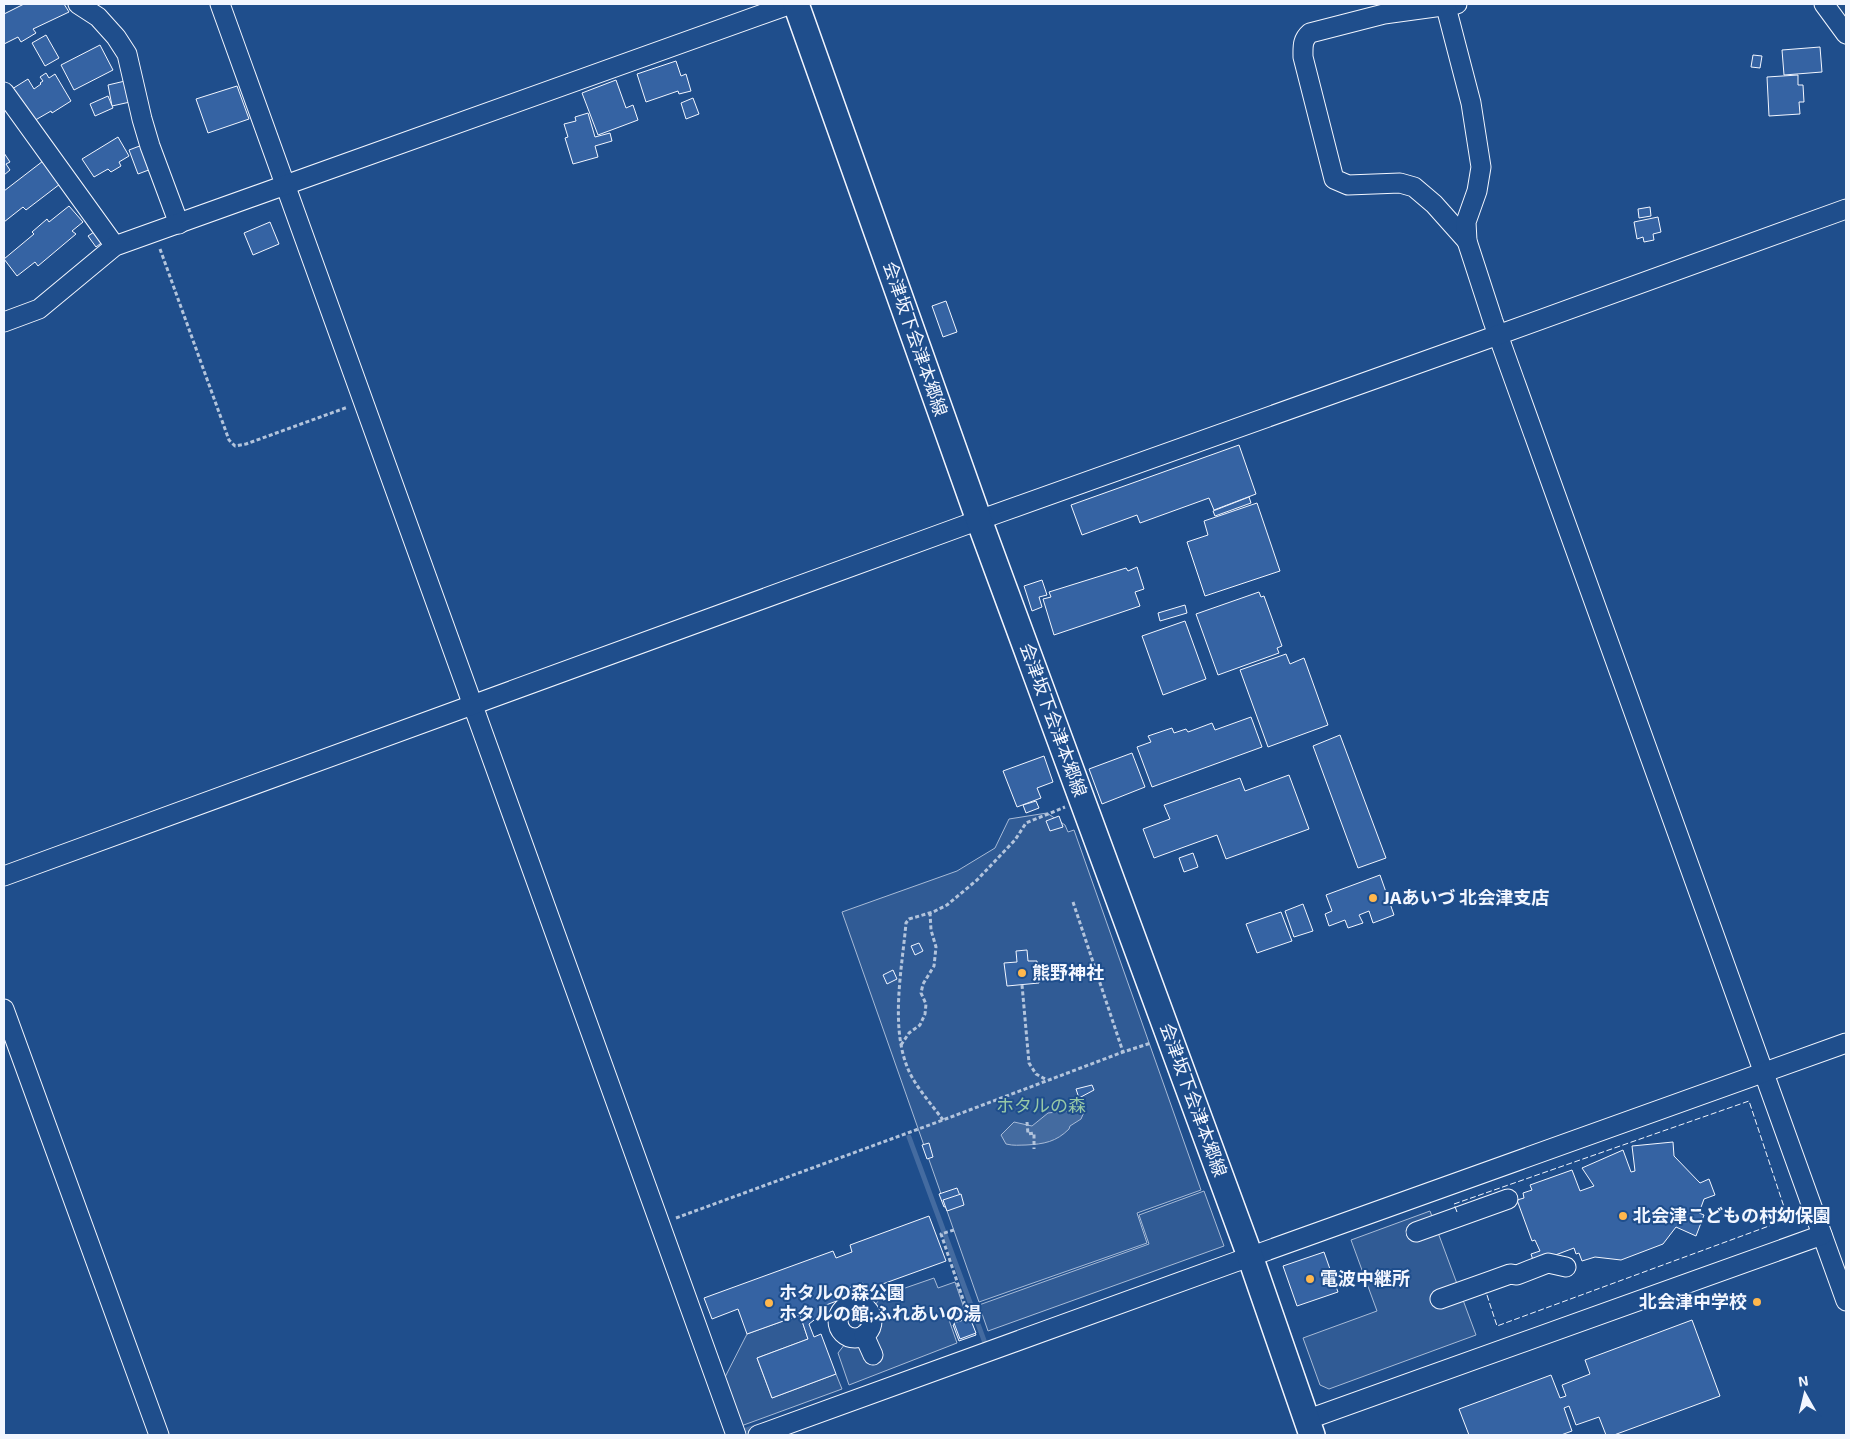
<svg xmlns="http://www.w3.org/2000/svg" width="1850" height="1439" viewBox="0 0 1850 1439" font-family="'Exo 2','Noto Sans JP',sans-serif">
  <rect width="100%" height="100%" fill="#1f4e8c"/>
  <g fill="#305b95" stroke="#a8bbd7">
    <path d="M1047 813 1065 825 1068 832 1074 830 1201 1190 1137 1213 1147 1243 979 1302 842 912 957 871 995 848 1009 819Z"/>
    <path d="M1204 1191 1224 1246 988 1331 979 1305 1149 1244 1139 1215Z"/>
    <path d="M1430 1211 1476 1335 1329 1389 1320 1385 1303 1338 1377 1311 1351 1240Z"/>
    <path d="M934 1278 938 1288 955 1282 965 1311 948 1317 957 1343 849 1385 838 1353 882 1296Z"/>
    <path d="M800 1315 808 1339 757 1358 772 1398 836 1374 842 1389 741 1426 722 1383 747 1334Z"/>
  </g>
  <path fill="#446ba0" stroke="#a8bbd7" d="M1064 1111 1084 1112 1081 1119 1070 1126 1069 1129C1056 1142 1044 1144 1026 1145 1019 1145 1014 1146 1006 1144L1001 1135 1014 1122 1032 1126 1048 1113Z"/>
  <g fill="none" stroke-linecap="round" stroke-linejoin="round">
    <g stroke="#446ba0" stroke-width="5">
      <path d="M909 1137 985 1343"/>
      <path d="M743 1431 758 1426"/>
    </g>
  </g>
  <g fill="#3563a3" stroke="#f2f6ff">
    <path d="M24 4H64L69 12 33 29 36 33 21 42 18 37 4 44V14Z"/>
    <path d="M46 35 59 58 45 66 32 43Z"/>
    <path d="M100 45 113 70 74 90 61 65Z"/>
    <path d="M1820 47 1822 72 1784 75 1782 50Z"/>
    <path d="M1753 55 1762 56 1760 68 1751 67Z"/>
    <path d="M676 61 681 76 686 74 691 91 679 94 678 91 646 102 637 74Z"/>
    <path d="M46 73 49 78 55 74 71 101 52 113 51 111 32 122 12 89 28 79 34 89 41 84 40 83 43 81 40 77Z"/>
    <path d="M1798 75V85H1803L1804 102H1799L1800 114 1769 116 1767 77Z"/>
    <path d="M616 80 626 108 633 105 638 120 598 135 582 93Z"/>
    <path d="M125 81 130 102 112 106 108 85Z"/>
    <path d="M237 86 249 119 208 133 196 99Z"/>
    <path d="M108 96 113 108 95 116 90 104Z"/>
    <path d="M693 98 699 114 686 119 681 103Z"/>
    <path d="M588 113 595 137 610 133 612 141 595 146 598 157 573 164 565 138 568 137 564 124 576 121 575 117Z"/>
    <path d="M118 137 129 156 119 162 121 166 111 172 108 169 94 177 82 159Z"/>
    <path d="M145 144 154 168 138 174 129 150Z"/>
    <path d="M4 153 10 162 6 164 10 170 4 175Z"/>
    <path d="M43 161 60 184 26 210 23 207 4 222V191Z"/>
    <path d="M69 206 83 222 72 231 76 234 38 266 35 262 17 276 4 259 34 234 32 232 47 219 49 222Z"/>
    <path d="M1650 207 1651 216 1639 218 1638 209Z"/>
    <path d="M1658 217 1661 232 1653 234 1654 240 1644 242 1643 237 1637 239 1634 222Z"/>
    <path d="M270 222 279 244 253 255 244 233Z"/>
    <path d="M97 230 105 240 96 247 88 236Z"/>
    <path d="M946 301 957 332 943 337 932 306Z"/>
    <path d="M1239 445 1256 494 1214 510 1209 498 1140 523 1137 515 1082 535 1071 505Z"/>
    <path d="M1249 497 1251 503 1215 516 1213 511Z"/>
    <path d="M1257 503 1280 571 1205 596 1187 542 1208 535 1204 521Z"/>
    <path d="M1137 567 1144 589 1135 592 1140 606 1054 635 1043 599 1051 597 1049 592 1126 568 1128 571Z"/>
    <path d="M1042 580 1047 595 1039 597 1042 607 1032 611 1024 586Z"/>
    <path d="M1259 592 1261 597 1264 596 1282 646 1277 648 1279 653 1218 675 1196 614Z"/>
    <path d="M1185 605 1187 613 1160 621 1158 613Z"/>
    <path d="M1185 621 1206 679 1163 695 1142 636Z"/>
    <path d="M1286 654 1290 664 1304 658 1328 725 1268 747 1240 670Z"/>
    <path d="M1251 717 1262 747 1152 787 1137 747 1151 742 1148 736 1172 728 1174 733 1186 729 1188 732 1212 723 1215 730Z"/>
    <path d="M1340 735 1386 858 1358 868 1313 746Z"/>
    <path d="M1132 753 1145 787 1102 804 1089 769Z"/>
    <path d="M1044 756 1053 782 1037 788 1041 798 1017 807 1003 771Z"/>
    <path d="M1289 775 1309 829 1226 859 1217 835 1154 858 1143 829 1170 819 1164 805 1240 778 1245 791Z"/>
    <path d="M1036 801 1039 808 1026 813 1023 805Z"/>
    <path d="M1059 816 1063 827 1050 831 1046 821Z"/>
    <path d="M1193 853 1198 867 1184 872 1179 858Z"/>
    <path d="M1380 875 1394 915 1373 923 1369 911 1359 915 1363 923 1348 928 1345 920 1329 926 1325 914 1332 911 1326 895Z"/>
    <path d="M1303 904 1313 931 1294 937 1285 911Z"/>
    <path d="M1281 912 1292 941 1257 953 1246 924Z"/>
    <path d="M919 943 923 951 915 955 911 946Z"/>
    <path d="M1027 950 1028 961H1037L1039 983 1007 986 1004 963 1017 962 1016 951Z"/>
    <path d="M893 970 897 979 887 984 883 975Z"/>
    <path d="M1092 1085 1094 1090 1079 1098 1076 1089Z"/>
    <path d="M1673 1142 1674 1156 1700 1183 1709 1179 1715 1195 1704 1199 1699 1213 1704 1215 1696 1236 1676 1227 1663 1244 1621 1260 1595 1257 1582 1261 1579 1253 1576 1254 1574 1248 1534 1263 1531 1254 1540 1251 1535 1240 1532 1241 1517 1200 1524 1198 1523 1193 1532 1190 1530 1185 1572 1170 1580 1191 1594 1186 1582 1168 1623 1150 1631 1172 1635 1171 1632 1146Z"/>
    <path d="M929 1143 933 1157 927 1159 922 1145Z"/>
    <path d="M957 1188 962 1201 944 1207 939 1194Z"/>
    <path d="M961 1194 964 1205 947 1211 943 1200Z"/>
    <path d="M929 1216 946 1261 866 1290 863 1283 848 1288 850 1296 818 1308V1317L809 1324 814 1337 821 1334 836 1374 772 1398 757 1358 808 1339 800 1315 747 1334 738 1309 712 1319 704 1298 833 1251 836 1258 852 1252 850 1245Z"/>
    <path d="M1324 1252 1338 1292 1297 1306 1283 1266Z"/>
    <path d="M970 1318 976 1335 959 1341 953 1325Z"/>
    <path d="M970 1318 976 1333 960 1339 954 1323Z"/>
    <path d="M1692 1320 1720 1396 1614 1435H1606L1599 1417 1576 1425 1569 1406 1564 1408 1572 1431 1561 1435H1469L1459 1409 1551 1375 1560 1398 1566 1396 1562 1385 1590 1374 1585 1360Z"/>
  </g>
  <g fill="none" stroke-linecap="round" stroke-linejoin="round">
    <defs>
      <g id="minor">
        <path d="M78 4 98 17 116 37 127 54 142 119 150 146 179 224"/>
        <path d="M220 4 736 1435"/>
        <path d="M1457 4 1384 14 1310 33C1302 40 1303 47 1303 57L1334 179 1348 185 1400 183 1414 187 1434 204 1467 241"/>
        <path d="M1824 4 1846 34"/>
        <path d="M1446 7 1471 103 1481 167 1477 191 1466 222 1467 241 1493 321 1846 1301"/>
        <path d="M4 92 115 246"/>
        <path d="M4 322 39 309 115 246 791 4"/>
        <path d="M4 876 979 520 1498 335 1846 209"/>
        <path d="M4 1009 159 1435"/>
        <path d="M1416 1232 1508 1199"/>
        <path d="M1440 1299 1510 1274 1517 1275 1548 1263 1566 1267"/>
        <circle cx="855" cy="1321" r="17"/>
        <path d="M864 1335 873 1355"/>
        <path d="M1306 1420 1822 1235"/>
        <path d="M758 1435 1238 1261 1846 1043"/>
      </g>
      <path id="major" d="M796 4 979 520 1250 1256 1312 1435"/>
    </defs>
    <use href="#minor" stroke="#f2f6ff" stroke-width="21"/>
    <use href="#major" stroke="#f2f6ff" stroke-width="28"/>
    <g stroke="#b3c4dc" stroke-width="3" stroke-dasharray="4 2.5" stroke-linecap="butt">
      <path d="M160 249 229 440 235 446 246 444 348 407"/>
      <path d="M1073 902 1123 1052"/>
      <path d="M1022 985 1029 1063 1036 1074 1047 1080"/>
      <path d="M901 1045 909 1033 920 1025 925 1014 926 1004 921 993 923 984 934 966 936 947 931 930 930 913"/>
      <path d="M943 1120C932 1105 915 1086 908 1069 890 1026 902 969 906 923L909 919 933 912 947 905 977 880 1015 840 1026 823 1065 807"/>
      <path d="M1027 1122 1028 1134 1034 1133V1149"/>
      <path d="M676 1218 943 1120 1123 1052 1151 1043"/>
      <path d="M954 1230 941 1234 968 1314 981 1311"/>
    </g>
    <use href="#minor" stroke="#1f4e8c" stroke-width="19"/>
    <use href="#major" stroke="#1f4e8c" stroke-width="25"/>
    <path stroke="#f2f6ff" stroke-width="1" stroke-dasharray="6 2.5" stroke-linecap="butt" d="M1457 1212 1454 1204 1749 1101 1788 1219 1497 1326 1486 1292"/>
  </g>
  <g fill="#ffb74d" stroke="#1f4e8c" stroke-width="2">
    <circle cx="1373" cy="898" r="5"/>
    <circle cx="1022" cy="973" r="5"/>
    <circle cx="1623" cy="1216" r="5"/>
    <circle cx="1310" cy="1279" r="5"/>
    <circle cx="1757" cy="1302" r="5"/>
    <circle cx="769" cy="1303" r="5"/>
  </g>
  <g text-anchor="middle" stroke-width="4" stroke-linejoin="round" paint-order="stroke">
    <g font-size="18" fill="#f2f6ff" stroke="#1f4e8c">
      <text transform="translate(915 339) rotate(71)" y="6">会津坂下会津本郷線</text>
      <text transform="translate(1053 720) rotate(70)" y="6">会津坂下会津本郷線</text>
      <text transform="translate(1193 1100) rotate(70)" y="6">会津坂下会津本郷線</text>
    </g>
    <g font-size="18" font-weight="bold" fill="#f2f6ff" stroke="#1f4e8c" text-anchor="start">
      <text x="1383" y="904">JAあいづ 北会津支店</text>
      <text x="1032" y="979">熊野神社</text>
      <text x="1633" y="1222">北会津こどもの村幼保園</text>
      <text x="1320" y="1285">電波中継所</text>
      <text x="779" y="1299">ホタルの森公園<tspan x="779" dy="21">ホタルの館;ふれあいの湯</tspan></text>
      <text x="1747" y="1308" text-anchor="end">北会津中学校</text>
    </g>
    <g font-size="18" fill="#97c8a6" stroke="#1f4e8c">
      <text x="1041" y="1112">ホタルの森</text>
    </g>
  </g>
  <rect width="1850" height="1439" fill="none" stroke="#f2f6ff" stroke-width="10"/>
  <g transform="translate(1805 1394) rotate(352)" stroke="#1f4e8c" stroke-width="4" paint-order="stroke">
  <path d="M0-4L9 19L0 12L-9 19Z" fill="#f2f6ff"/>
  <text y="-8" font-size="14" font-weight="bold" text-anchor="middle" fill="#f2f6ff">N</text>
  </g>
</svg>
